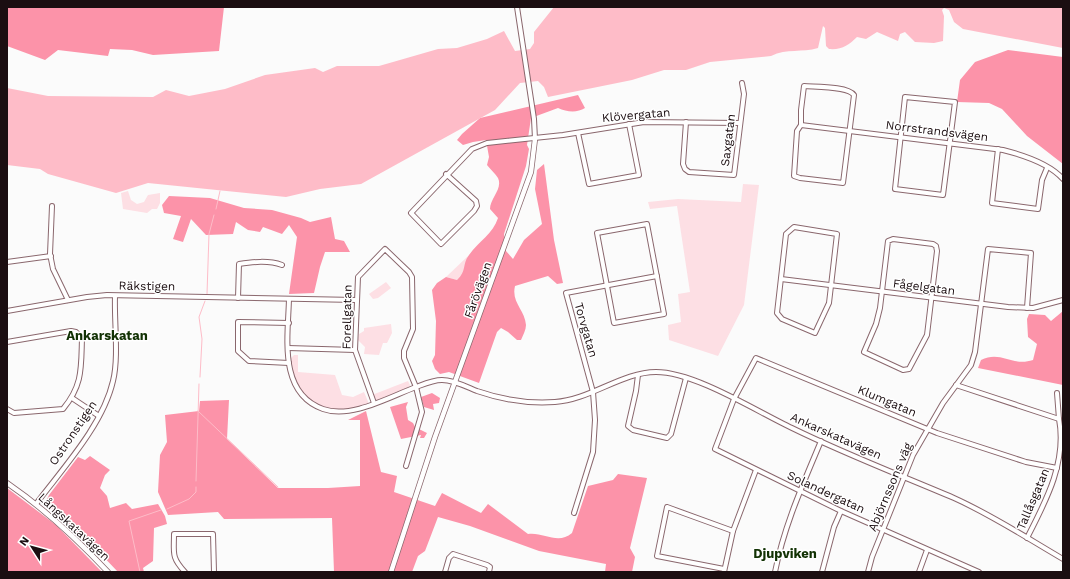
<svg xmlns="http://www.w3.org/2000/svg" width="1070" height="579" viewBox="0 0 1070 579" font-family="'Work Sans',sans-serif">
  <rect width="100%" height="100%" fill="#fbfbfb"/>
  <g fill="#fddfe4">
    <path d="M743 184 759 185 744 305 718 356 669 340 668 325 681 322 678 294 690 292 677 206 650 209 648 202 678 199 741 202Z"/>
    <path d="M128 191 131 200 137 204 144 202 148 195 160 193V203L157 209H152L147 213 123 209 121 193Z"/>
    <path d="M468 256 464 274 457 280 446 277Z"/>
    <path d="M386 282 391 288 378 298 373 299 369 294Z"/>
    <path d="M391 324 392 333 387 343H383L379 355 364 354 365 347 358 340 359 334 364 331V328Z"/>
    <path d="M294 355H298V372L335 375 342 395 353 397 364 392 369 404C358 408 350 409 338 409 307 409 294 387 291 358Z"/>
    <path d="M408 381 410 385 408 389 376 401 372 395Z"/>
  </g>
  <g fill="#fc93a9">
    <path d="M7 7H224L219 51 153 55 132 50 110 49 108 56 58 50 45 60 7 46Z"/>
    <path d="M1008 50 1063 57V164L1027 136 1002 109 989 103 957 102 960 80 975 62Z"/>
    <path d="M578 95 585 108C577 113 567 112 558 108L531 118 527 145 529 149 526 166 504 234 506 251 513 259 524 240 542 224 535 189 537 170 544 164 554 240 563 283 557 284 548 276 515 286C511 302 525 310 526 325 526 330 523 335 521 340H517L508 332 501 328 497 332 479 383 449 372 440 374 435 369 432 361 435 355 436 321 432 290 437 283 446 277 457 280C467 271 462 264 469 255 479 241 493 234 498 218L490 209C490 198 503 189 498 178 495 173 490 169 487 165L489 157 486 140 473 142 463 145 457 140 462 134 480 118Z"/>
    <path d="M169 196 210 198 244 208 272 210 301 218 310 222 331 217 335 239 344 241 350 252H325L320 267 314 293 289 294 297 237 289 225 282 234 263 227 260 232 248 230 236 222 233 234 206 235 191 219 183 242 173 239 181 216 164 213 162 205Z"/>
    <path d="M1063 311V385L978 368 981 360C1001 350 1012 367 1033 360L1037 344 1028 337 1027 319 1029 314 1045 315 1051 321Z"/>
    <path d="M432 393 440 398 439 403 433 404 434 410 424 407 421 397Z"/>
    <path d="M229 400 227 439 278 488H328L360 486V420H348L366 411 381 472 397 476 394 492 435 506 442 493 481 513 488 504 528 534C544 532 558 545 572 533L588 486 613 480 618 474 647 478 630 548 635 557 632 572H605L606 564 539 551 470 526 438 517 425 551 418 556 412 572H334L332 518 224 519 218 512 168 515 158 492 160 455 167 442 165 415 199 411 200 401Z"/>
    <path d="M408 402 406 407 408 420 413 423 415 427 427 433 424 438H420L421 435 401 439 390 407Z"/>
    <path d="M90 456 110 470 105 475 100 488 107 496 110 508 126 503 132 509 158 504 165 516 167 524 154 528 153 561 143 568 144 572H118L97 550 49 507 46 501 49 495 78 457 85 460Z"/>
    <path d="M7 488 56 525 102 572H7Z"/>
  </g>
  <path fill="#febcc8" d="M554 7H1063V48L963 29 954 22 949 10 944 8 942 10 944 16 943 41 934 43 915 42 905 32 900 34 898 41 877 32 866 39 857 37C849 45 842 50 829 49L826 46 825 28 823 26 818 48C802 53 787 48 771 56L710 62 686 70H664L632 80 548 97 544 87 538 81 520 83 495 110 361 184 320 189 286 197 148 183 116 193 48 174 40 169 7 165V88L48 96 153 97 166 90 189 96 225 89 265 75 315 68 323 72 337 66H379L393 62 438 49 457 48 487 39 504 31 515 51 530 49 534 43V32Z"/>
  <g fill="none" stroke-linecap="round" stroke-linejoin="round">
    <g stroke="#febcc8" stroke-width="1">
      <path d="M216 209 220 191"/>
      <path d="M207 294 209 234 214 215"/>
      <path d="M200 377 202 339 199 317 205 301"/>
      <path d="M198 411 278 487"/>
      <path d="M196 481 199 384"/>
      <path d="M167 509 189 499 196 492V487"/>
      <path d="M140 572 129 521 161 510"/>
    </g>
    <defs>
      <g id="minor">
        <path d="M517 7 534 119 535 139"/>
        <path d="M804 86C815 87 848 86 854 95L843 183 800 178 794 176 797 131 801 125V110Z"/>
        <path d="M905 97 955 102 943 195 895 189Z"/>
        <path d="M686 122 683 164 685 169 689 172 734 175 744 94 742 83"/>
        <path d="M801 125 1003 150C1023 155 1049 163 1063 179"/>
        <path d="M578 133 589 184 639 175 629 124"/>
        <path d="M998 149 992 203 1038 209 1042 180 1047 168"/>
        <path d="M446 174 476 201 477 206 474 211 441 244 411 213 472 149 487 143 563 135 644 122 740 123"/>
        <path d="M52 206 50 254 53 269 68 300"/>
        <path d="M647 224 664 314 614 323 597 233Z"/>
        <path d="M794 227 837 234 829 303 815 333 782 319 777 313 786 234Z"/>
        <path d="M893 239 933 244 936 246 937 251 927 335 909 369 903 370 864 352 876 324 880 308 888 241Z"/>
        <path d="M7 262 51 256"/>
        <path d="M781 279 1008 307 1033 308 1063 300"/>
        <path d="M238 298 239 264C253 262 268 260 282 265"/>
        <path d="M289 299C288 337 278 393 323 409 351 419 389 397 416 387 424 384 433 380 442 380 454 380 467 387 477 391 503 400 528 404 555 402 590 400 622 372 656 372 695 372 756 411 792 428 845 454 900 475 954 498 992 515 1027 538 1063 559"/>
        <path d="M7 311 87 297 107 295 356 300"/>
        <path d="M289 323 238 322V351L249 361 289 363"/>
        <path d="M7 342 71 331 76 332 82 338C81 368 83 385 63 409L14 413 7 409"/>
        <path d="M288 348 355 350"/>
        <path d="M638 375 636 391 628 426 633 430 667 438 671 434 686 378"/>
        <path d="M956 385 1059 419C1067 462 1046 501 1027 538"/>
        <path d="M1057 393 1059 419"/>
        <path d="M72 398 99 416"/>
        <path d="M374 403 355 350 358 277 385 249 409 272 412 277 413 329 404 351V358L416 387 422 412 406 466"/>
        <path d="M36 504C63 468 103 425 113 381 119 357 114 321 115 296"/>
        <path d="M574 513 593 452 595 420 593 392 566 293 657 276"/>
        <path d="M724 569 657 556 667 507 733 531"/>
        <path d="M185 572C171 557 174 553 174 534H213L214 572"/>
        <path d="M445 572 449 558 453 554 487 565 490 567 489 572"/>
        <path d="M724 572 733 531 756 470"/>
        <path d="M775 572C784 526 803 484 821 441"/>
        <path d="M822 572 834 527 841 511"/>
        <path d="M868 572 872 557 913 455 943 403 971 365 975 352 988 249 1031 253 1027 308"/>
        <path d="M919 572 927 550"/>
        <path d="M979 572 841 511 715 449 734 399 756 358 937 433 1026 462 1057 468"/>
      </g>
      <g id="tertiary">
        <path d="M7 483C45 509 77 539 108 572"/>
        <path d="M391 572 435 437 531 172 535 139"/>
      </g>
    </defs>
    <use href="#minor" stroke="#8a676d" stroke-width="6"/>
    <use href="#tertiary" stroke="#8a676d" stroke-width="6"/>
    <use href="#minor" stroke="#fff" stroke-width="4"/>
    <use href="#tertiary" stroke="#fff" stroke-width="4.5"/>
  </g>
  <g text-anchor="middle" stroke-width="3" stroke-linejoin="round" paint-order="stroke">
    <g font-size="12" fill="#1b0e11" stroke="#fff">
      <text transform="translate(636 115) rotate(-5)" y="4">Klövergatan</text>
      <text transform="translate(937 131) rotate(7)" y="4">Norrstrandsvägen</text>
      <text transform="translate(728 140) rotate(-83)" y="4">Saxgatan</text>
      <text transform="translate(147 286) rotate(1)" y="4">Räkstigen</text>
      <text transform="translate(924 287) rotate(7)" y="4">Fågelgatan</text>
      <text transform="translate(478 290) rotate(-70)" y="4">Fårövägen</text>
      <text transform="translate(347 317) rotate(-89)" y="4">Forellgatan</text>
      <text transform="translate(586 330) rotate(74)" y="4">Torvgatan</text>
      <text transform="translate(887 401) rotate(23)" y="4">Klumgatan</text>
      <text transform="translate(73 433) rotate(-56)" y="4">Ostronstigen</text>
      <text transform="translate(836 436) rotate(24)" y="4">Ankarskatavägen</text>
      <text transform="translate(890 487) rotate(-67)" y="4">Abjörnssons väg</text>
      <text transform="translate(826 492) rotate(25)" y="4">Solandergatan</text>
      <text transform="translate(1033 499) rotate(-67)" y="4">Tallåsgatan</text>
      <text transform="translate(74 527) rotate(43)" y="4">Långskatavägen</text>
    </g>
    <g font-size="13" font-weight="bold" fill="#123204" stroke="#fff">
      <text x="107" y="340">Ankarskatan</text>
      <text x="785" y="558">Djupviken</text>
    </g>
  </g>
  <rect width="1070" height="579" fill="none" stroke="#1b0e11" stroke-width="16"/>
  <g transform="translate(32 547) rotate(306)" stroke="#ffffff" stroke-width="3" paint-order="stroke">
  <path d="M0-3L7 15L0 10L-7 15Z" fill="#1b0e11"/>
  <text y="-6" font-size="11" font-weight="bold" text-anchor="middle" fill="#1b0e11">N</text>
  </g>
</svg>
